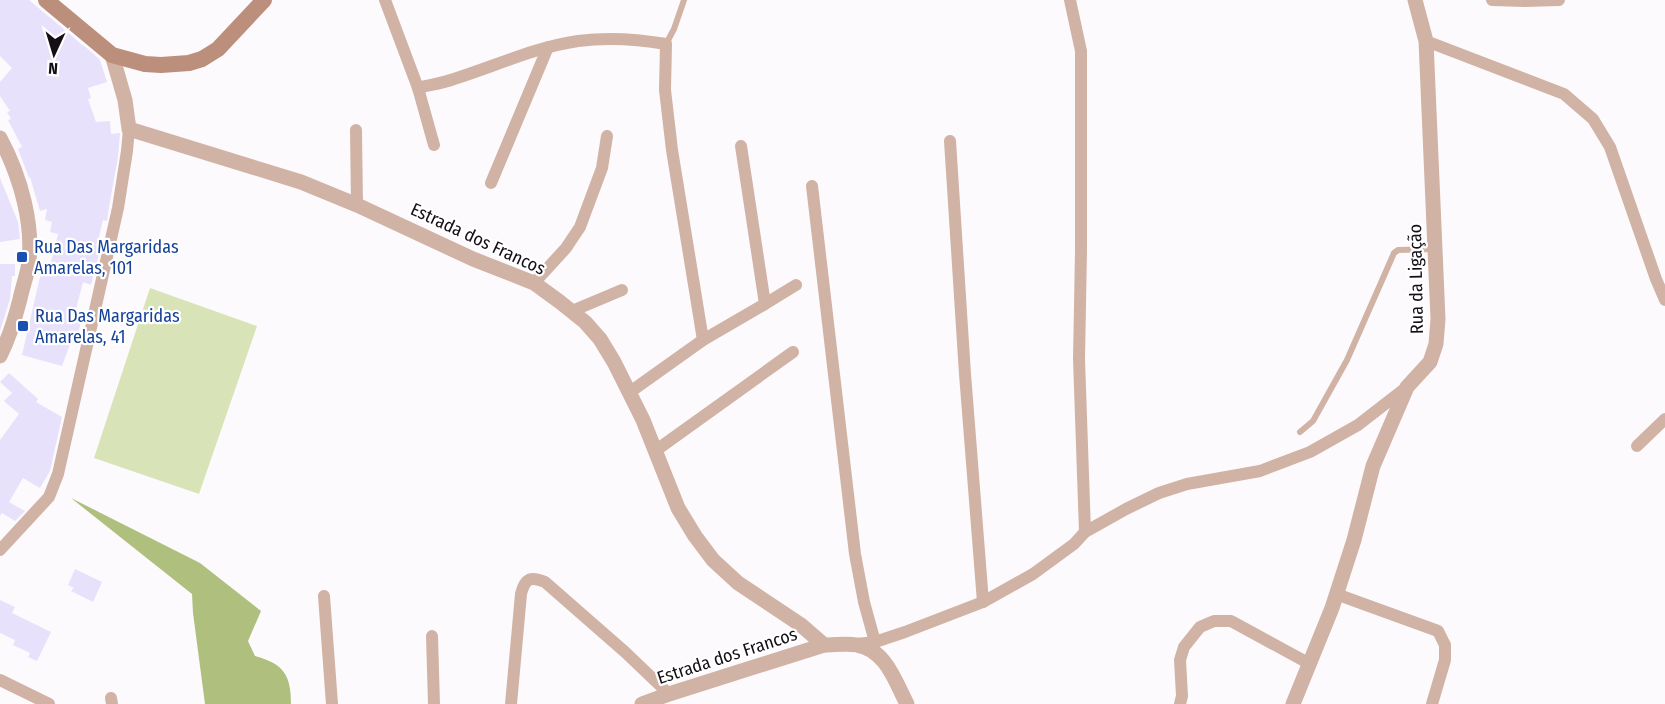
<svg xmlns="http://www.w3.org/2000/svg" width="1665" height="704" viewBox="0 0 1665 704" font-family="'Fira Sans Condensed',sans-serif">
  <rect width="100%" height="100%" fill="#fdfafe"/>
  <path fill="#d8e4b8" d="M150 288 257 326 199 494 94 458Z"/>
  <path fill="#afbf7d" d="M71 498 200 563 261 611 248 641 255 656C284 664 291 675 291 704H205L193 613 192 594Z"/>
  <g fill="#e8e1fb">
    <path d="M0 0H29L72 36 82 45H83L96 56 100 60 107 82 88 88 91 98 88 99 96 122 110 121 111 134 120 133 118 157 109 207 107 221 103 220 97 245 101 246 91 285 83 282 73 320 81 322 77 337 73 336 62 366 22 355 43 264 50 265 58 234 50 232 52 222 45 220 47 209 40 211 30 177 29 178 18 149 22 147 8 120 11 119 7 112 10 111 0 96V82L12 68 0 56Z"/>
    <path d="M0 178 18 222 20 239 0 242Z"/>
    <path d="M0 264H15V276H12L10 299 0 331Z"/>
    <path d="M9 373 38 399 36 402 62 417 50 471 40 488 23 478 9 502 25 511 15 521 2 513 0 516V440L19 414 4 401 12 393 0 382Z"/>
    <path d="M75 569 102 582 93 602 71 591 74 588 68 585Z"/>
    <path d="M0 600 15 607 12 613 51 632 37 661 28 657 30 653 13 645 15 640 0 633Z"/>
  </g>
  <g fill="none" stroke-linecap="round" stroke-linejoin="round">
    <g stroke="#d1b3a5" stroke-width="6">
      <path d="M666 44 674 29 684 0"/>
      <path d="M1300 432 1313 421 1347 360 1394 253 1398 250 1435 249"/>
    </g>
    <g stroke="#d1b3a5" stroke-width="12">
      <path d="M385 0 418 88 434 145"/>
      <path d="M1070 0 1081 51V251L1079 359 1085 532"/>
      <path d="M1492 0 1525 1 1559 0"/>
      <path d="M1426 41 1564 94 1593 119 1610 147 1656 279 1665 300"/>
      <path d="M418 88C430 85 443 83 454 79 495 66 536 47 578 41 608 37 637 39 666 44L665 90 672 150 703 340"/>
      <path d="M356 130 357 205"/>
      <path d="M950 141 965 374 983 602"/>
      <path d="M741 146 765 304"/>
      <path d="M491 183 548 47"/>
      <path d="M812 186 855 554 864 602 875 642"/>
      <path d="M534 283 566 248 580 227 602 168 607 136"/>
      <path d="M572 311 622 290"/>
      <path d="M630 392 703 340 765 304 796 285"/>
      <path d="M1637 446 1665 419"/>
      <path d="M655 451 793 352"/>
      <path d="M0 550 49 497 58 474 118 208 127 151 129 129"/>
      <path d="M1336 594 1438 631 1445 645V660L1432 704"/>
      <path d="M324 596 332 704"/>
      <path d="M432 636 434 704"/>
      <path d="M857 644 875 642 905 632 983 602 1033 574 1074 544 1085 532 1126 509 1159 493 1187 484 1260 471 1310 452 1358 425 1407 387"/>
      <path d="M0 680 49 704"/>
      <path d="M111 698 112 704"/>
      <path d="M511 704 521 594C525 578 531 576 545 582L625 652 669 694"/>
      <path d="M1180 704 1182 696 1180 660 1184 647 1200 627 1214 621H1231L1310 664"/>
    </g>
    <g stroke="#d1b3a5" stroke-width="15">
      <path d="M112 55 125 100 129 129 301 182 357 205 473 259 534 283 560 302 585 322 600 339 614 362 643 420 678 508 695 536 713 560 738 583 801 625 824 645C835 645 847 643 857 645 886 650 895 681 907 704"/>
      <path d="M0 138C20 175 35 226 28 268 26 278 22 289 20 299 15 319 9 338 0 356"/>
      <path d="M642 704 669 694 824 645"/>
      <path d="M1293 704 1332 608 1354 540 1373 466 1407 387 1430 362 1436 344 1438 319 1426 41 1415 0"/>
    </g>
    <path stroke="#bb8f7b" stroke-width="16" d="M46 0 112 55 145 64 161 65 189 63 202 59 218 49 264 0"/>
  </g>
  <g fill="#1a4fb4" stroke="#fff" stroke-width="2">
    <rect x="16" y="251" width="12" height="12" rx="3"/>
    <rect x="17" y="320" width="12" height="12" rx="3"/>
  </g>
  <g text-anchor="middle" stroke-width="4.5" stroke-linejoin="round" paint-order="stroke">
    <g font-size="18" fill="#140e15" stroke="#fff">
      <text transform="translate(478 239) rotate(25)" y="6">Estrada dos Francos</text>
      <text transform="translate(1416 279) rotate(-91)" y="6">Rua da Ligação</text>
      <text transform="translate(727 656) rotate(-18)" y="6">Estrada dos Francos</text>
    </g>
    <g font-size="18" fill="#164399" stroke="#fff" text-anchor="start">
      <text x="34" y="253">Rua Das Margaridas<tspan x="34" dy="21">Amarelas, 101</tspan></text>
      <text x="35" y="322">Rua Das Margaridas<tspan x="35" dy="21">Amarelas, 41</tspan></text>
    </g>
  </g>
  <g transform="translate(54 54) rotate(184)" stroke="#ffffff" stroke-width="4.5" paint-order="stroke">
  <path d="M0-4.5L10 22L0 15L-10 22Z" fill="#140e15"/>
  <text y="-9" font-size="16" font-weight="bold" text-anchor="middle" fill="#140e15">N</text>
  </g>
</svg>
